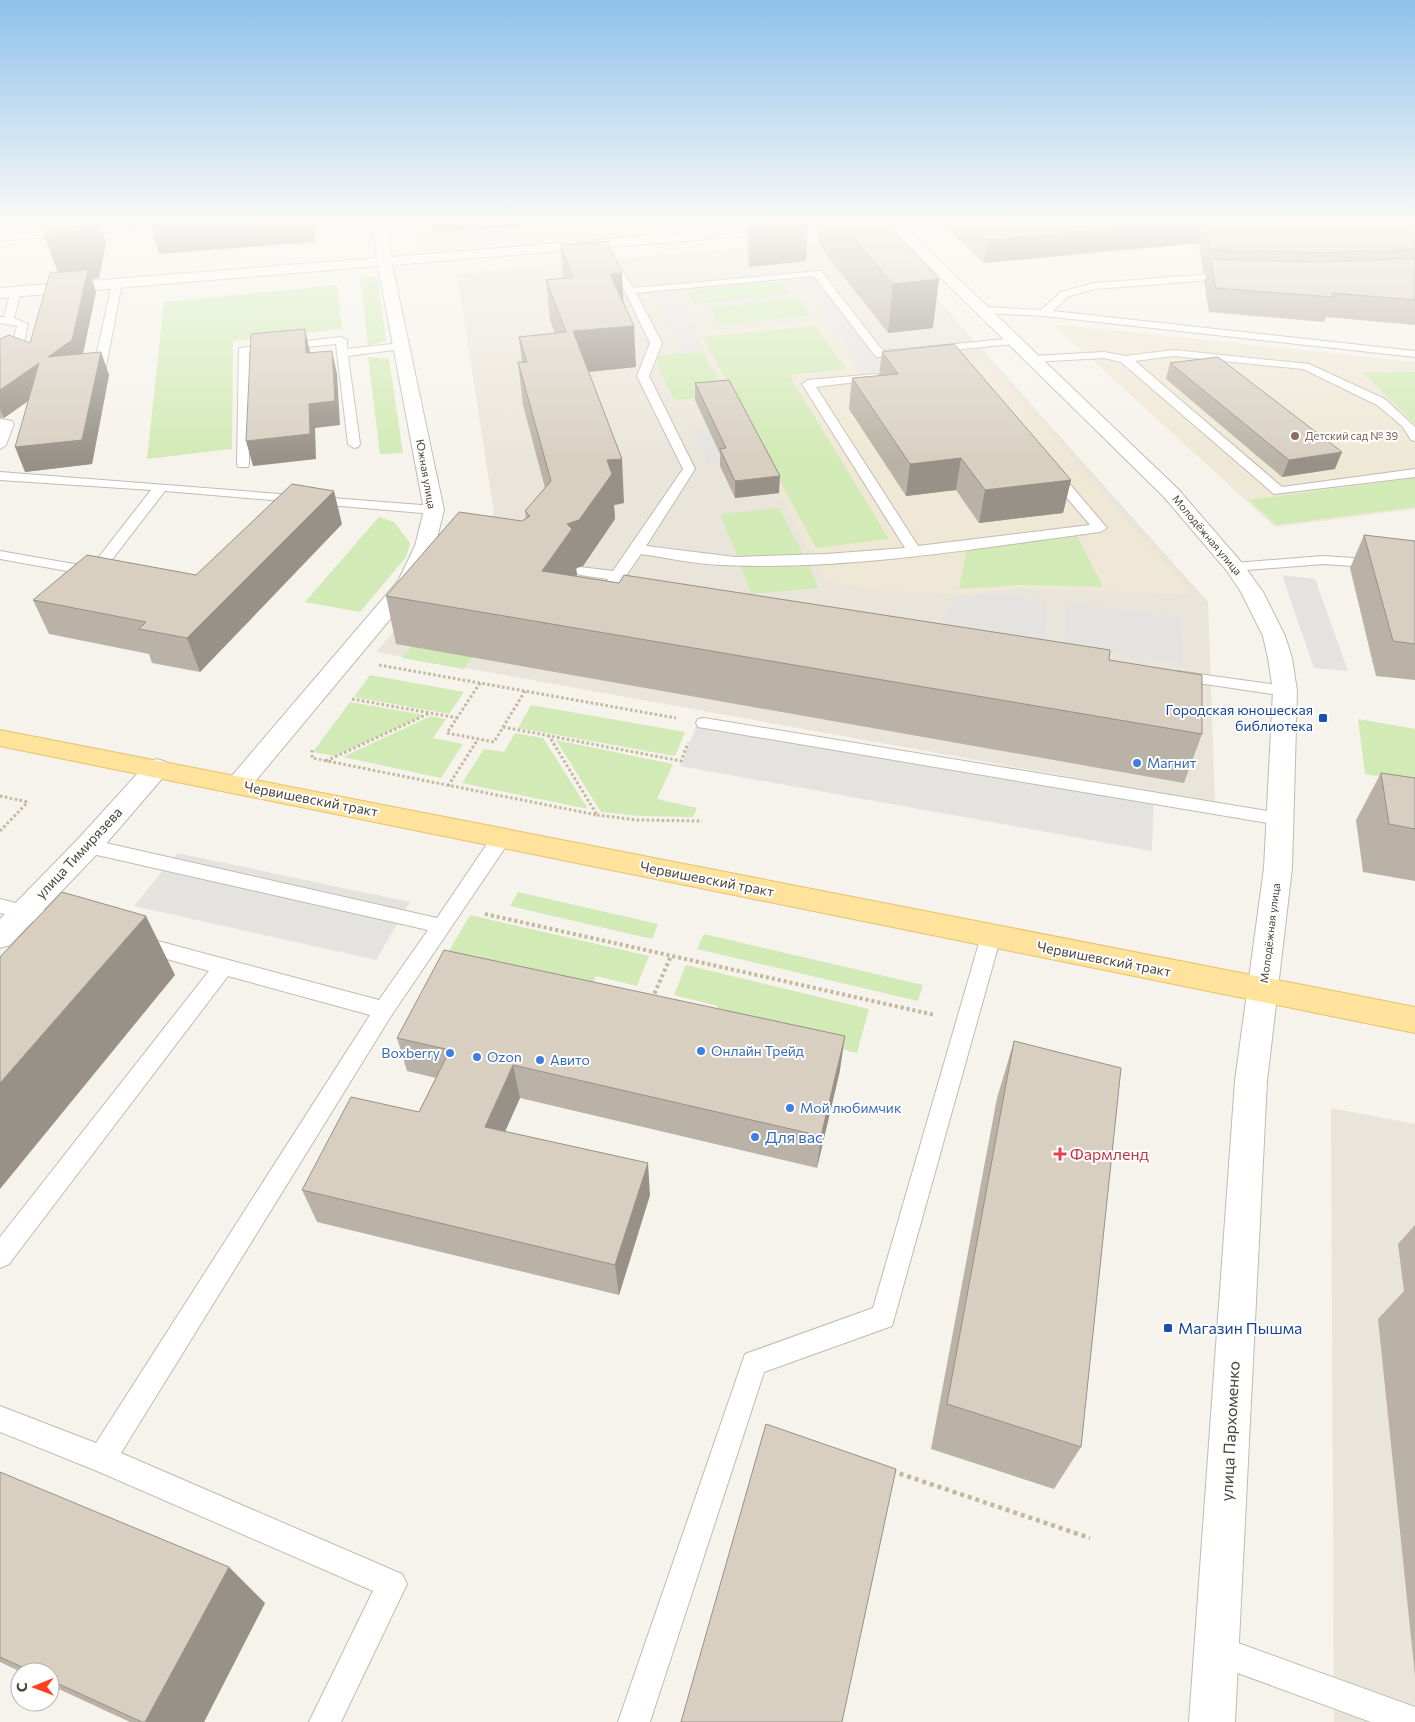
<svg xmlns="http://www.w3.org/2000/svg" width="1415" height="1722" viewBox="0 0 1415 1722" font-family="Commissioner,sans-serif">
  <rect width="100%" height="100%" fill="#f6f3ec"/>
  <g fill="#eae5da">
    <path d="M411 220H804L417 252Z"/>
    <path d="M880 235 1208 602 1215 803 376 652 494 513 457 274Z"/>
    <path d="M1331 1108 1415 1124V1722H1334Z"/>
  </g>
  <g fill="#efe8d6">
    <path d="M823 320 860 373 985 360 1192 594 1022 588 967 594 875 590 826 581 695 333Z"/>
    <path d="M1053 324 1415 362V509L1275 527Z"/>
  </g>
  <g fill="#d2eab5">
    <path d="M12 220H114L9 229Z"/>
    <path d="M377 276 386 341 368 346 360 278Z"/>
    <path d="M780 281 789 294 695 304 687 291Z"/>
    <path d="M337 285 342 329 233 341 232 449 147 459 164 302Z"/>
    <path d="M797 298 810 315 720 325 709 308Z"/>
    <path d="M816 326 846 369 789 375 889 539 816 548 703 337Z"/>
    <path d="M702 351 726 396 674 400 656 361 659 356Z"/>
    <path d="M368 357 389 359 403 453 380 454Z"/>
    <path d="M1415 372V424L1363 373Z"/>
    <path d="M1415 478V507L1276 525 1249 500Z"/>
    <path d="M779 508 803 554 738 557 720 514Z"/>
    <path d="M379 517 394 522 410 543 406 557 360 612 305 602Z"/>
    <path d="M1077 536 1103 587 1020 585 959 589 967 548Z"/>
    <path d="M808 563 818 588 751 594 740 564Z"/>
    <path d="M412 646 473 657 464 669 402 658Z"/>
    <path d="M370 675 464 692 449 714 354 697Z"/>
    <path d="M350 702 425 715 335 756 313 752Z"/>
    <path d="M531 705 685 732 675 756 518 728Z"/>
    <path d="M431 716 446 719 433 738 463 744 441 778 343 757Z"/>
    <path d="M1358 719 1415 729V782L1365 774Z"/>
    <path d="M515 733 543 738 588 809 462 783 484 749 504 752Z"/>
    <path d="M556 740 673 764 657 799 697 808 693 817 640 816 601 812Z"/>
    <path d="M518 892 658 924 652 939 510 906Z"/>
    <path d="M470 915 649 956 637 986 596 976 589 990 446 956Z"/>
    <path d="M704 934 923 985 918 1001 697 949Z"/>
    <path d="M686 965 869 1009 857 1053 714 1017 718 1006 674 995Z"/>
  </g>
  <g fill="#e5e3e0">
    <path d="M813 277 879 363 950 355 957 363 867 372 798 279Z"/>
    <path d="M670 289 704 350 685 352 652 291Z"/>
    <path d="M730 424 748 461 709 465 692 428Z"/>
    <path d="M1282 575 1315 579 1348 671 1314 668Z"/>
    <path d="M998 593 1047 599 1044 645 942 631 952 598Z"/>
    <path d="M1066 602 1180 616 1183 664 1064 648Z"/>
    <path d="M700 717 1154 795 1152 851 680 766Z"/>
    <path d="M177 853 410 902 376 960 134 906Z"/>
  </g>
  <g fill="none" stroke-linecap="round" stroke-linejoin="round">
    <defs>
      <g id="service">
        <path d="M185 220H229L225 223 0 241V235Z"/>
        <path d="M606 254H612L633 288 821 271 883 351 1015 338 1021 341 1015 344 876 357 814 276 636 293 662 343 649 376 695 469 646 546 735 557 826 554 905 548 802 384 808 380 876 374 880 375V379L816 387 918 546 1090 525 1045 472 1052 468 1057 469 1107 528 1100 532C978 548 846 571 723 565 695 564 668 558 641 554L616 590 623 592 625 595 623 598 602 597 600 594 608 579 580 575 573 571 580 567 613 571 683 469 637 376 650 343 625 291 604 256Z"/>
        <path d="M1212 274 1232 275 1237 278 1232 281 1212 280 1095 289 1069 296 1053 311 1415 351V357L1044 316 985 313 980 310 985 307 1041 310 1061 292 1094 283Z"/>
        <path d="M117 280 122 283 105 371 99 374 93 371 112 283Z"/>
        <path d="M16 288 21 291 14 318 28 324 21 355 0 365V358L10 353 17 326 0 323V317H4L11 291Z"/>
        <path d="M341 337 347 340V349L401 343 407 346 401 349 348 356 360 444 358 447 354 448 348 444 336 344 249 353V464L248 467H238L237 464 239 348Z"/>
        <path d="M1174 350 1309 364 1385 399 1415 427V441L1411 440 1402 426 1377 405 1303 369 1174 356 1135 361 1282 487 1415 469V477L1274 494 1121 362 1104 358 1033 362 1027 359 1033 356 1104 352 1125 356Z"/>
        <path d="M0 419 12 421 14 424 6 445 0 449Z"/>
        <path d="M0 472 434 506 441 510 434 514 165 491 100 575 95 576 0 559V551L91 567 151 490 0 480Z"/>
        <path d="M1323 556 1415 562V570L1323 564 1235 571 1228 567 1235 563Z"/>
        <path d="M1177 671 1285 686 1291 687 1293 691 1291 695 1285 696 1171 679 1169 676 1171 673Z"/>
        <path d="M704 718 1279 813 1285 815 1288 819 1285 823 1279 825 698 727 696 723 698 719Z"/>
        <path d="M502 831 509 832 511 837 509 842 391 1016 121 1453 402 1574 407 1584 341 1722H309L373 1591 97 1471 0 1432V1406L96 1443 370 1015 228 976 9 1264 0 1268V1237L209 971 132 949 129 944 132 939 139 936 379 1000 428 930 88 853 81 851 79 846 81 841 88 839 437 918 495 832Z"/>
        <path d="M0 899 71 917 74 922 71 927 64 929 0 913Z"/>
        <path d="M991 928 998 931 1001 936 892 1326 764 1372 650 1722H618L745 1354 873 1308 981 936 984 931Z"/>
        <path d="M1216 1635 1415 1707V1722H1371L1205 1661 1201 1650 1205 1639Z"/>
      </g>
      <g id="minor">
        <path d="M372 220H386L391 257 837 220H861L863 223 856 227 392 265 444 510 435 546 416 588 248 790 239 793 230 790 226 784 230 778 398 581 415 546 424 510 378 266 0 298V288L377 258Z"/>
        <path d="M157 759 166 762 170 768 166 774 98 853 10 945 0 948V919L78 839 148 762Z"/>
      </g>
      <path id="tertiary" d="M882 220H897L1178 489 1242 563 1263 592 1285 636 1292 658 1297 691 1292 868 1267 1081 1235 1722H1189L1235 1081 1264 868 1273 691 1268 658 1263 636 1241 592 1227 571 1164 497Z"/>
      <path id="primary" d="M0 730 1415 1007V1033L0 746Z"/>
    </defs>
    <use href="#service" stroke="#c2bbae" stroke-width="2"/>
    <use href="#minor" stroke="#c2bbae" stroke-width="2"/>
    <use href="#tertiary" stroke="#c2bbae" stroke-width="2"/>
    <use href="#primary" stroke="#e6c16a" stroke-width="2"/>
    <g stroke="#c4b79f" stroke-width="3" stroke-dasharray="2.5 2.5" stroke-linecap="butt">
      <path d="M379 665 676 718"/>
      <path d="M480 683 447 733 494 742 525 691"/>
      <path d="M352 699 458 718"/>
      <path d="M503 727 681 761 688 743"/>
      <path d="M312 750V758L597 815 549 736"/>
      <path d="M326 761 430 713"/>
      <path d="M448 786 478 739"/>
      <path d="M0 796 28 802"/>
      <path d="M597 815 637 820 702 821"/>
      <path d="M0 831 28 802"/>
    </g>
    <g stroke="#c4b79f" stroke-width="4" stroke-dasharray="3 3" stroke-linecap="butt">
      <path d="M485 914 935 1015"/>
      <path d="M652 999 671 956"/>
    </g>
    <path stroke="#c4b79f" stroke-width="4.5" stroke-dasharray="4 4" stroke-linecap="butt" d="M892 1471 1090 1538"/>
    <use href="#service" fill="#fff" fill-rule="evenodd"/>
    <use href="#minor" fill="#fff" fill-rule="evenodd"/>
    <use href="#tertiary" fill="#fff" fill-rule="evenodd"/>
    <use href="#primary" fill="#ffe39c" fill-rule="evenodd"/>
  </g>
  <g fill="#bab2a6">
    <path d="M48 220H99L106 243 99 278 92 279 96 292 83 354 101 352 109 375 92 464 25 472 28 401 4 418H0V339L30 343 58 272 44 234Z"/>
    <path d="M745 220H808L806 261 749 267 747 237V225H746Z"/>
    <path d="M819 220H885L933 328 888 333 818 244Z"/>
    <path d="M938 220H1415V325L1326 317 1324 322 1209 312 1204 282 1207 273H1203L1199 243 984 263Z"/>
    <path d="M560 245 622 273 623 302 636 367 589 372 624 503 614 505 615 519 583 566 576 568 577 575 576 576 1109 660 1202 734 1184 783 396 644 386 596 526 519 525 511 545 488 523 405 518 362H522L519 337 555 333 550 320 546 280 563 278Z"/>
    <path d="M882 352 1071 480 1063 513 979 523 956 490 906 496 849 409 852 378 879 376Z"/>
    <path d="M1170 363 1335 469 1282 477 1166 379Z"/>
    <path d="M695 383 779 493 735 498 720 466V454L695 400Z"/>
    <path d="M342 524 200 672 152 663 149 654 49 634 33 600 196 575Z"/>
    <path d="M1364 535 1415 541V680L1376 676 1350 568Z"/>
    <path d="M1381 773 1415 778V881L1363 872 1356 820Z"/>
    <path d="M397 1038 840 1070 817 1168 520 1098 505 1131 650 1195 619 1295 317 1222 302 1190 419 1112 436 1078 407 1071Z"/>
    <path d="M1014 1041 1081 1447 1054 1489 931 1449 997 1098Z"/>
    <path d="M1415 1225V1676L1378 1319 1404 1291 1398 1244Z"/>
    <path d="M0 1472 265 1603 204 1722H130L50 1685V1672H21L0 1662Z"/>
  </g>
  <g fill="#979187">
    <path d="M86 220H99L106 243 99 278 92 279 96 292 81 363 48 357 61 281 44 234Z"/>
    <path d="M149 220H315V242L159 254Z"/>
    <path d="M468 220H519L520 226 434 233 432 223Z"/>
    <path d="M750 220H808L806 261 749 267Z"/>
    <path d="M1200 220H1205L1199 243 984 263 987 240Z"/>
    <path d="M622 273 624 313 610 274Z"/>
    <path d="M939 279 933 328 888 333 893 284Z"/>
    <path d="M634 326 636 367 577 373 573 331Z"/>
    <path d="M305 329 310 352 311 376 306 353Z"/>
    <path d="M332 351 337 374 340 425 315 428 316 459 253 466 246 441 309 404Z"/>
    <path d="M101 352 109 375 92 464 25 472 15 447Z"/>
    <path d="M39 363 48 387 4 418 0 409V390Z"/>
    <path d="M1342 452 1335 469 1282 477 1289 460Z"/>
    <path d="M961 458 956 490 906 496 910 464Z"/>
    <path d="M622 459 624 503 614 505 615 519 583 566 576 568 577 575 547 617 542 571 567 524 607 460Z"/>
    <path d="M780 476 779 493 735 498V481Z"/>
    <path d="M1071 480 1063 513 979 523 985 490Z"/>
    <path d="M334 491 342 524 200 672 187 638Z"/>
    <path d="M146 916 175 975 0 1189V1083Z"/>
    <path d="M845 1036 840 1070 817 1168 821 1136Z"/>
    <path d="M513 1065 520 1098 493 1159 485 1127Z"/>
    <path d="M648 1163 650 1195 619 1295 615 1265Z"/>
    <path d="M229 1567 265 1603 204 1722H145Z"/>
  </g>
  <g fill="#d8cfc1" stroke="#979187">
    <path d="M48 220H86L83 231 44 234Z"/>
    <path d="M432 220H468L432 223Z"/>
    <path d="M839 220H885L939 279 893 284Z"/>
    <path d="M966 220H1200L987 240Z"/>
    <path d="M1205 220H1415V249L1322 253 1210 249Z"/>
    <path d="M607 241 622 273 610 274 634 326 573 331 622 459 607 460 612 474 579 520 567 524 572 529 542 571 619 583 624 575 1110 650 1109 660 1202 675V734L386 596 459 512 522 521 530 516 525 511 551 481 518 362H527L519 337 566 332 546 280 573 277 560 245Z"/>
    <path d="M1415 258V300L1332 293 1333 297 1216 288 1211 259 1322 262Z"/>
    <path d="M88 270 72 340 48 357 101 352 82 440 15 447 39 363 0 390V339L9 335 30 343 50 273Z"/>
    <path d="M305 329 306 353 332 351 335 401 309 404 310 434 246 441 251 334Z"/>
    <path d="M954 344 1071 480 985 490 961 458 910 464 852 378 898 374 882 352Z"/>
    <path d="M1218 357 1342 452 1289 460 1170 363Z"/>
    <path d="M729 380 780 476 735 481 720 449 726 448 695 383Z"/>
    <path d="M292 484 334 491 187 638 139 629 146 622 33 600 87 555 196 575Z"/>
    <path d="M1364 535 1415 541V644L1393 641Z"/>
    <path d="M1381 773 1415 778V829L1389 824Z"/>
    <path d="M62 892 146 916 0 1083V957Z"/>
    <path d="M444 950 845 1036 821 1136 513 1065 485 1127 648 1163 615 1265 302 1190 351 1097 419 1112 450 1050 397 1038Z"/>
    <path d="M1014 1041 1121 1068 1081 1447 947 1404Z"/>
    <path d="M766 1424 896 1469 842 1722H681Z"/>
    <path d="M0 1472 229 1567 145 1722H142L50 1680V1672H33L0 1657Z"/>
  </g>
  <linearGradient id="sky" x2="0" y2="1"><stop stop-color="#8fc1ec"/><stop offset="0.48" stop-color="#fbfaf6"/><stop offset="1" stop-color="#fbfaf6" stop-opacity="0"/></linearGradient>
  <rect width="1415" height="461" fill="url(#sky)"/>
  <circle fill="#8d6e63" stroke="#fff" stroke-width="2" cx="1295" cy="436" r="5"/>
  <g fill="#1a4fb4" stroke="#fff" stroke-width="2">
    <rect x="1318" y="713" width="10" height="10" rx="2.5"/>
    <rect x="1163" y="1323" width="10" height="10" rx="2.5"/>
  </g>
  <g fill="#3f7fe0" stroke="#fff" stroke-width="2">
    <circle cx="1137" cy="763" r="5"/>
    <circle cx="701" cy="1051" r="5"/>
    <circle cx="450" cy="1053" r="5"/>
    <circle cx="477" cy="1057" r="5"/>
    <circle cx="540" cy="1060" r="5"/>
    <circle cx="790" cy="1108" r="5"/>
    <circle cx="755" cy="1137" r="5"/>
  </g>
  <path fill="#e0444e" stroke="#fff" stroke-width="2" d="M1057.5 1146.5h5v5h5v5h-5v5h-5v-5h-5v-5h5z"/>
  <g text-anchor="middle" stroke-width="4" stroke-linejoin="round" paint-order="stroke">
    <g font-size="11" fill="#785e54" stroke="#fff" text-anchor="start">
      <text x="1305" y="440">Детский сад № 39</text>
    </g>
    <g font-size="11" fill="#4b4439" stroke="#fff">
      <text transform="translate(426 474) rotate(80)" y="4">Южная улица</text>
      <text transform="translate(1207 535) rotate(50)" y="4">Молодёжная улица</text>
      <text transform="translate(1270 933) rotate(-83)" y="4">Молодёжная улица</text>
    </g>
    <g font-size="14" fill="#164399" stroke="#fff" text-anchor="end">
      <text x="1313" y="715">Городская юношеская<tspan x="1313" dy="16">библиотека</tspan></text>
    </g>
    <g font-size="14" fill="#366cbe" stroke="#fff" text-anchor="start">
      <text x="1147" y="768">Магнит</text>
      <text x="711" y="1056">Онлайн Трейд</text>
      <text x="440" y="1058" text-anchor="end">Boxberry</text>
      <text x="487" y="1062">Ozon</text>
      <text x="550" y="1065">Авито</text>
      <text x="800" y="1113">Мой любимчик</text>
    </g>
    <g font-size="14" fill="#4b4439" stroke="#fff">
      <text transform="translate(311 799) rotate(11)" y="5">Червишевский тракт</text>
      <text transform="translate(79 853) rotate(-47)" y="5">улица Тимирязева</text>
      <text transform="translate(707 879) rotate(11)" y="5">Червишевский тракт</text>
      <text transform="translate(1104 959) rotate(11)" y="5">Червишевский тракт</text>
    </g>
    <g font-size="16" fill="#366cbe" stroke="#fff" text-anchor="start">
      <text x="765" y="1143">Для вас</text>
    </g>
    <g font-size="16" fill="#be3a42" stroke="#fff" text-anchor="start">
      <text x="1070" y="1160">Фармленд</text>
    </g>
    <g font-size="16" fill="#164399" stroke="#fff" text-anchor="start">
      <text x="1178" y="1334">Магазин Пышма</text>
    </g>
    <g font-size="16" fill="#4b4439" stroke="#fff">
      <text transform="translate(1230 1431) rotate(-87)" y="6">улица Пархоменко</text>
    </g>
  </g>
  <g transform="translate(35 1687) rotate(269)"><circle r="24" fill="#ffffff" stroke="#b7b4b0"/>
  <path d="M0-4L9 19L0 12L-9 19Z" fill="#fc3f1d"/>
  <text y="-8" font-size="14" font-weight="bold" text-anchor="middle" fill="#4b4439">С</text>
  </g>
</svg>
